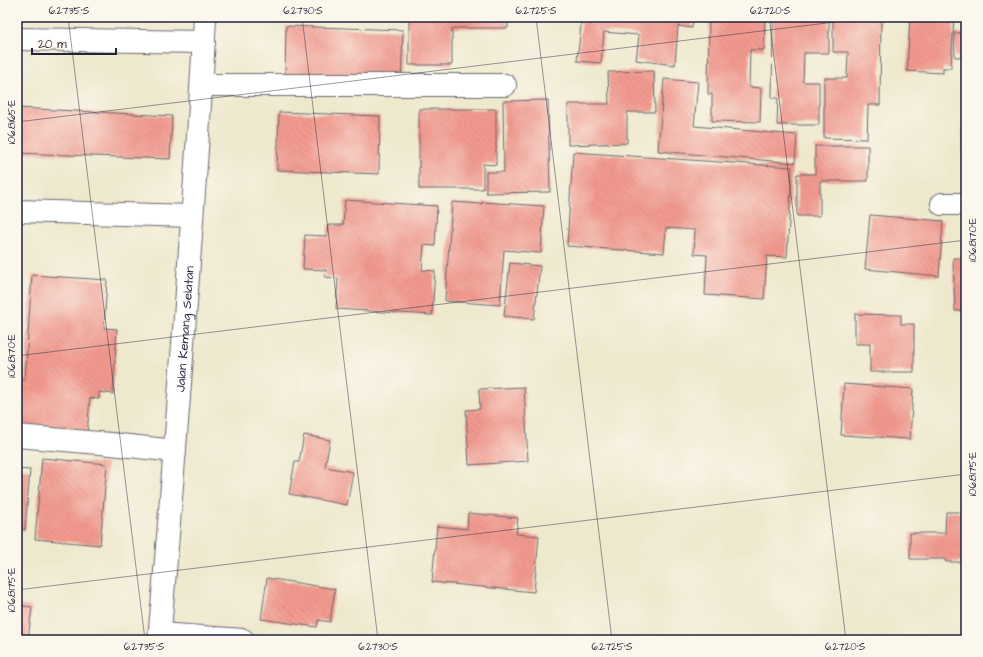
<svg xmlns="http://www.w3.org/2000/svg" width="983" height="657" viewBox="0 0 983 657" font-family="'Architects Daughter',sans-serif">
  <defs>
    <pattern id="building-back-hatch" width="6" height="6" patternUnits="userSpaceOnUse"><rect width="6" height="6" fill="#f39a8f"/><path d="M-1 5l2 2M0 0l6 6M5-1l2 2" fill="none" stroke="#d0847c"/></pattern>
  </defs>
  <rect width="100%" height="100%" fill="#fbf7ec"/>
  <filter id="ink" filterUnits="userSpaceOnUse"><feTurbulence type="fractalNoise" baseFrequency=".025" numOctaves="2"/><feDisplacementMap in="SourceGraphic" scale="8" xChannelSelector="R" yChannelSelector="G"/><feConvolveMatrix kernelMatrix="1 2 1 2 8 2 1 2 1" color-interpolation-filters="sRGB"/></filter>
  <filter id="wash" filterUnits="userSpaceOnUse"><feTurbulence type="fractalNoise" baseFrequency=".012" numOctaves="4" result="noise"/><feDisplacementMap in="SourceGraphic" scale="16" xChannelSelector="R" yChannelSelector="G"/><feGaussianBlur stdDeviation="0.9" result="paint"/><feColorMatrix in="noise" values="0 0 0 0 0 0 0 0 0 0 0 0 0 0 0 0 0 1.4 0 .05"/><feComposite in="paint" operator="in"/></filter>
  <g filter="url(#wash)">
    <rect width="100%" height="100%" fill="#eee8cd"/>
    <g id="blocks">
      <g fill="url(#building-back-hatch)">
        <path d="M409 17H508V28H452V65H409Z"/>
        <path d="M582 17H693L692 28 678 26 675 65 636 60 639 35 604 32 601 63 577 61Z"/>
        <path d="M709 17H765L764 50H750L749 87 761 88 760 122 712 121V94H708Z"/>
        <path d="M773 17H829V53H804L803 82H819V125H777L778 98H772Z"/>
        <path d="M833 17H881L880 105H868L867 139 824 138V78H847L848 52H833Z"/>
        <path d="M910 17H954L951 68H943V73L907 71Z"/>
        <path d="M286 26 403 30 401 81 285 77Z"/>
        <path d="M954 33H966V57H955Z"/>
        <path d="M654 71 655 112H627V143L568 145V104H609L608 72Z"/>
        <path d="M664 79 698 82 694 126 797 135 795 163 658 151Z"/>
        <path d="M548 100 550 192 486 193V172H504L503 101Z"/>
        <path d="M17 108 172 116 170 159 17 153Z"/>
        <path d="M419 109H496V165L483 164V189H419Z"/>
        <path d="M279 112 380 116 379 174 277 170Z"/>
        <path d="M962 128H966V162H963Z"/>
        <path d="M815 146H868V181H820V216H797V174H815Z"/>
        <path d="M573 152 792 167 787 257 767 256 764 299 705 295 707 255 694 254 695 230 666 228 664 253 567 246Z"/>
        <path d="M345 200 437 206 435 246 424 245 422 270 435 271 432 315 336 309 338 278 325 277 326 270 303 269 305 235 327 236 328 225H343Z"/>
        <path d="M452 202 482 204V202L544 206 541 253 504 250 500 305 445 301Z"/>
        <path d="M870 215 943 221 939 276 865 269Z"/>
        <path d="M953 258H966V311H955Z"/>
        <path d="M510 263 540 266 534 319 504 316Z"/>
        <path d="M32 275 107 280 104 328 117 329 113 394 99 392V399L90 398 87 435 17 430V397L18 379 25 380Z"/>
        <path d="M855 314 901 315V324H914V372H870V344H855Z"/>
        <path d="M844 384 913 389 910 439 841 435Z"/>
        <path d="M524 387 528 461 469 465 466 410 480 409 479 389Z"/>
        <path d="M304 435 330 440 325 467 353 472 347 505 289 494 295 462H299Z"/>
        <path d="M42 458 107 464 100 545 35 539Z"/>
        <path d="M17 469 30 470 25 530 17 529Z"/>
        <path d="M946 512H966V562H946L945 559H910V533H945Z"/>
        <path d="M468 513 518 518 516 534 539 536 534 592 432 582 437 526 467 529Z"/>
        <path d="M267 578 335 589 330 622 318 620 317 627 261 619Z"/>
        <path d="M17 605 32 607 28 640H17Z"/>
      </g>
    </g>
  </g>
  <g filter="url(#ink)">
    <use href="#blocks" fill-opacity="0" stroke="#69676e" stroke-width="1"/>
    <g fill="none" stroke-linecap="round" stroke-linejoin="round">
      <defs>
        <g id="minor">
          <path d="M17 39 204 42"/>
          <path d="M202 85H505"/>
          <path d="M942 204H966"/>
          <path d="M17 211 192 216"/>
          <path d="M17 436 111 444 175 451"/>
          <path d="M160 634 243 640"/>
          <path id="s1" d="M159 640C170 519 179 398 188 277 194 190 201 104 205 17"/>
        </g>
      </defs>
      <use href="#minor" stroke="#69676e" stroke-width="24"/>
      <use href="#minor" stroke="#fff" stroke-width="22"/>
    </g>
  </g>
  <path fill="none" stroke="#22223b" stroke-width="1" stroke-opacity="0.45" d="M68 17 145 640M302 17 378 640M536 17 612 640M769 17 846 640M17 122 876 17M17 356 966 240M17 590 966 474"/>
  <g text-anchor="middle" stroke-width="4" stroke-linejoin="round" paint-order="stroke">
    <g font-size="13" fill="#22223b" stroke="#fbf7ec">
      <text dy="5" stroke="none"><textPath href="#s1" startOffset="312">Jalan Kemang Selatan</textPath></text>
    </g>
  </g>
  <rect width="983" height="657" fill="none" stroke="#fbf7ec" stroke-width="44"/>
  <path d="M32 48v6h84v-6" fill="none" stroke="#22223b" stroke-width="2"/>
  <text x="38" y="48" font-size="12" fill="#22223b" stroke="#fbf7ec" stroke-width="3" paint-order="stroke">20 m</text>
  <rect x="22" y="22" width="939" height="613" fill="none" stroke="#22223b" stroke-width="1.5"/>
  <g font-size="10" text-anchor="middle" fill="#22223b">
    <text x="69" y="14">6.2735°S</text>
    <text x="303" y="14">6.2730°S</text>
    <text x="536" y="14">6.2725°S</text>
    <text x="770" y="14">6.2720°S</text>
    <text transform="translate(11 122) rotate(-90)" y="4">106.8165°E</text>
    <text transform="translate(972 240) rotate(-90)" y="4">106.8170°E</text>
    <text transform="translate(11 356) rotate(-90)" y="4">106.8170°E</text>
    <text transform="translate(972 474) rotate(-90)" y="4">106.8175°E</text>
    <text transform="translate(11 590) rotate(-90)" y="4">106.8175°E</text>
    <text x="144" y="650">6.2735°S</text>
    <text x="378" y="650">6.2730°S</text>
    <text x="612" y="650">6.2725°S</text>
    <text x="845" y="650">6.2720°S</text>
  </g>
</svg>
